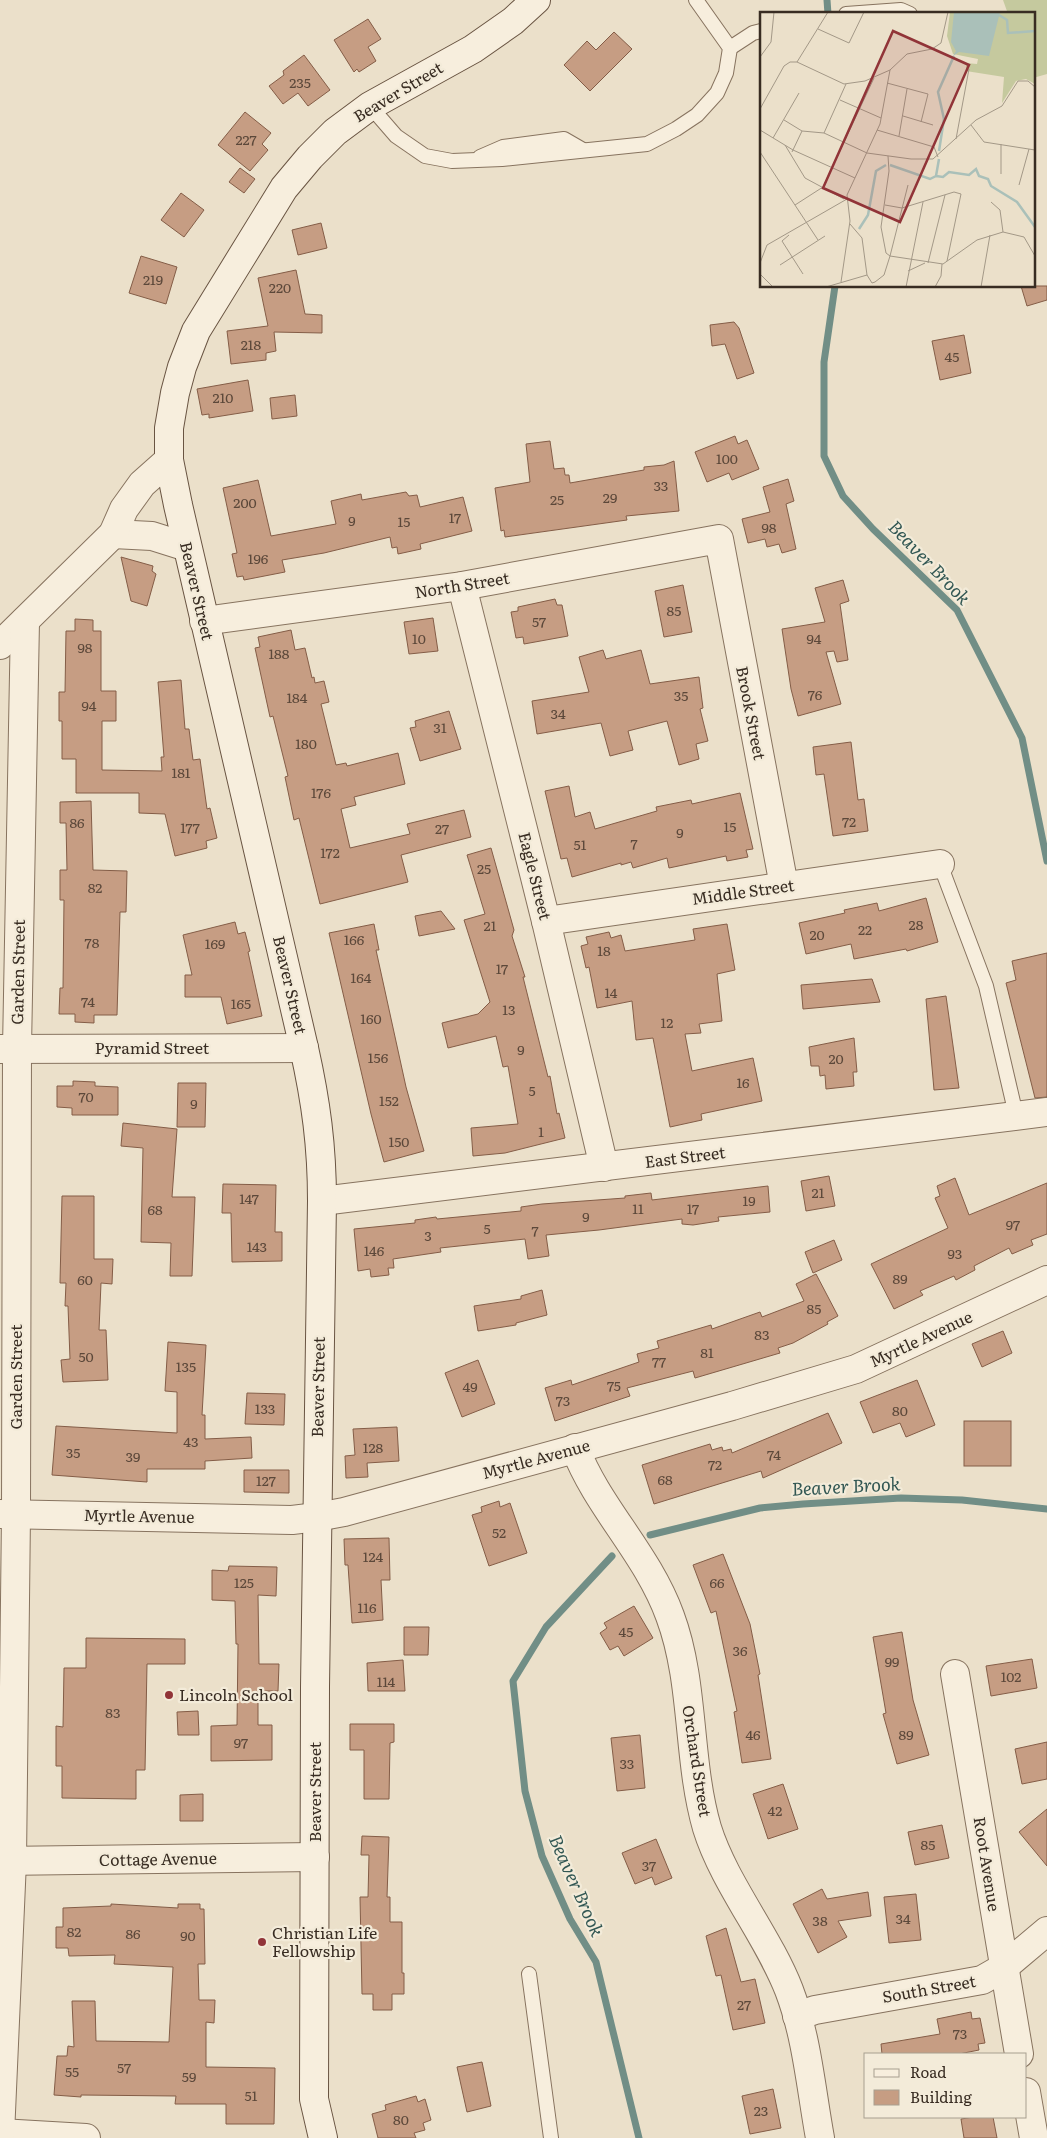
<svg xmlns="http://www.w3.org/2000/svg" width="1047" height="2138" viewBox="0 0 1047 2138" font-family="Literata,serif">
  <rect width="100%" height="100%" fill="#ebe0ca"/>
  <path fill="#c5c99e" d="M1003 0H1047V74L1033 78V14H1008Z"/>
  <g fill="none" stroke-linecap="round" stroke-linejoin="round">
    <g stroke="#718e86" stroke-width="7">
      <path d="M827 0 828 14"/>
      <path d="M835 286 824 362V456L843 496 873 529 957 610 1022 738 1047 861"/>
      <path d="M650 1535 760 1508 803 1504 901 1498 962 1500 1047 1509"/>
      <path d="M612 1556 546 1627 513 1681 525 1791 542 1856 570 1919 596 1962 639 2138"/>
    </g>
  </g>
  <g fill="#c69d83" stroke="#845d47">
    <path d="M368 19 381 39 368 47 376 61 359 72 357 69 354 72 334 40Z"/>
    <path d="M614 32 632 49 590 91 564 65 587 41 596 50Z"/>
    <path d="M304 55 330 90 308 106 298 93 283 104 269 86 284 75 283 71Z"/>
    <path d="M245 112 271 133 262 144 268 150 250 171 218 145Z"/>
    <path d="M240 168 255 179 244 193 229 182Z"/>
    <path d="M181 193 204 210 184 237 161 220Z"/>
    <path d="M321 223 327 248 298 255 292 230Z"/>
    <path d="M141 256 177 267 166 304 129 293Z"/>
    <path d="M296 270 305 314 322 315V333L274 332 276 351 266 353V360L231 364 227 331 268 326 258 278Z"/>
    <path d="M1021 286H1047V300L1027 306Z"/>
    <path d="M734 322 739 328 754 373 737 379 725 344 712 346 710 325Z"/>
    <path d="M964 335 971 373 940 380 932 341Z"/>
    <path d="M248 380 253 411 209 418V414L202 415 197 389Z"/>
    <path d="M295 395 297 416 272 419 270 398Z"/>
    <path d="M735 436 738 444 747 440 759 469 732 480 729 473 707 482 695 452Z"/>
    <path d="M550 441 554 469 564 468 565 475H569L570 483 644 470V467L664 465 674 461 679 511 626 516 627 520 505 537 504 530 501 531 495 488 530 482 526 444Z"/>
    <path d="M788 479 794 501 786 504 796 549 782 553 779 544 767 547 765 539 748 543 742 519 770 512 763 487Z"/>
    <path d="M258 480 271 536 336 524 331 501 361 494 362 500 406 492 409 496 417 495 420 507 463 497 472 531 420 544 421 549 398 554 397 547 392 548 390 537 324 553 282 560 285 572 244 580 243 576 237 577 232 554 237 553 223 488Z"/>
    <path d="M121 557 153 566 152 571 156 574 147 606 131 601Z"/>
    <path d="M843 580 849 601 840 604 848 660 837 662 834 651 826 652 841 704 798 716 791 689 782 629 825 622 815 588Z"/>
    <path d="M683 585 692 632 664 637 655 591Z"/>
    <path d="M555 599 557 605H562L568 636 524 644 523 637 516 638 511 612 518 611V607Z"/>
    <path d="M433 618 438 651 409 654 404 622Z"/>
    <path d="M75 619 93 620V631H101V691H116V721H102V770L162 771 161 757H164L158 682 181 680 185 729H189L193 760 200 759 207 809 210 808 217 838 206 841 207 848 175 856 165 814 139 813V793H76V759H62V721H59V692H65L66 631H75Z"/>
    <path d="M291 630 295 650 305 648 312 678 314 677 315 683 324 681 329 702 321 704 336 765 346 763 347 766 398 753 405 784 354 797 356 805 341 809 350 848 410 834 407 824 464 810 471 837 401 855 408 882 320 904 299 818 294 820 285 777 288 776 273 716 270 717 255 648 260 647 258 637Z"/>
    <path d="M603 650 606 659 641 650 650 684 699 677 703 708 700 709 708 741 696 744 699 759 679 765 667 721 628 731 633 750 610 756 601 723 537 734 532 701 589 692 579 657Z"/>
    <path d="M449 711 461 749 420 761 410 728 416 727 415 721Z"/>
    <path d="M851 742 858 800 864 799 868 831 833 836 824 774 816 775 813 747Z"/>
    <path d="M569 786 575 817 590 812 595 829 657 811 656 807 691 800 692 804 740 793 753 849 746 850 748 857 727 861 726 856 669 868 667 858 633 868 631 862 621 865V863L572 877 567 858 561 859 545 791Z"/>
    <path d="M91 801 93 870 127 871 126 912H120L117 1015H94V1023L75 1022V1014H59L60 988H63L64 900H60V870H67L66 823H60V802Z"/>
    <path d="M491 848 514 930 512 936 525 977H523L548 1077 550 1076 557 1114 559 1113 565 1138 505 1153 473 1156 471 1128 518 1124 508 1066 503 1067 496 1036 448 1048 442 1023 478 1014 490 1002 464 920 485 914 467 855Z"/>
    <path d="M926 898 938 942 907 951 906 949 854 959 851 944 806 954 799 923 845 913 844 910 877 903 879 911Z"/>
    <path d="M441 911 455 929 419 936 415 916Z"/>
    <path d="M235 922 238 934 245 932 250 951 248 952 262 1016 227 1024 221 997H185V975H192L183 935Z"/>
    <path d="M374 924 379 950H376L406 1087 424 1151 384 1162 371 1114 329 933Z"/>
    <path d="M727 924 735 970 717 974 722 1021 699 1024 701 1033 685 1034 692 1071 753 1058 762 1101 701 1114 702 1120 670 1127 653 1038 636 1040 632 1001 597 1008 589 967 586 968 581 946 588 944 586 937 609 932 611 938 621 935 625 951 695 940 693 929Z"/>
    <path d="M1047 953V1097L1035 1098 1006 983 1016 980 1012 961Z"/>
    <path d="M872 979 880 1002 803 1009 801 985Z"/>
    <path d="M946 996 959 1088 934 1090 926 999Z"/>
    <path d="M854 1038 857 1072H853L854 1086 826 1089 825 1075 820 1076 819 1066H811L809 1047Z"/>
    <path d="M73 1081 95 1082V1086L118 1087V1115H72V1108L57 1107V1086H73Z"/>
    <path d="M178 1083H206L205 1127H177Z"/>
    <path d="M123 1123 177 1129 172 1197H195L192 1276H170L171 1243 141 1242 143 1148 121 1146Z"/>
    <path d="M829 1176 835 1206 806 1211 801 1181Z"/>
    <path d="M955 1178 969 1215 1047 1183V1234L1031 1240 1033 1245 1012 1254 1009 1248 974 1266 975 1270 956 1280 954 1276 920 1291 923 1295 894 1309 871 1264 948 1228 935 1198 940 1196 937 1186Z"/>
    <path d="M223 1184 276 1185 275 1232H282V1261L232 1262 231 1213H222Z"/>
    <path d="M768 1186 770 1212 718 1217 719 1221 693 1225 682 1224V1219L599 1230 546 1235 549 1256 528 1259 525 1239 440 1248 441 1252 393 1259 394 1268H388L389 1275 371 1277 370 1269 358 1271 354 1229 415 1223V1220L436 1217 437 1219 521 1211V1207L542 1204 625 1198V1196L651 1193 652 1200Z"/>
    <path d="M62 1196H94V1259H113L112 1284 101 1283 99 1330H106L108 1380 63 1382 61 1360 70 1359 68 1306H65L66 1283H60Z"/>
    <path d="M834 1240 842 1260 813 1273 805 1252Z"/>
    <path d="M816 1274 838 1316 827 1322 828 1324 793 1343 778 1348 780 1353 695 1378 693 1371 627 1388 630 1396 555 1421 545 1388 571 1380 572 1385 639 1362 637 1354 659 1348 657 1341 711 1325 712 1329 760 1312 762 1317 804 1301 796 1284Z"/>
    <path d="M542 1290 547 1315 516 1323V1325L478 1331 474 1306 521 1299V1296Z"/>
    <path d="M1003 1331 1012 1353 982 1367 972 1344Z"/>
    <path d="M168 1342 206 1345 202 1415H205V1439L251 1437 252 1458 205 1461V1469H147V1482L52 1475 56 1426 177 1433V1392L165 1391Z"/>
    <path d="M478 1360 495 1404 462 1417 445 1373Z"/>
    <path d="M917 1380 935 1425 906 1437 900 1423 873 1433 860 1402Z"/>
    <path d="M247 1393 285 1394 284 1425 245 1424Z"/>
    <path d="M828 1413 842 1443 763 1478 761 1471 654 1504 642 1465 710 1444 712 1450 722 1447 723 1451 731 1449 732 1453Z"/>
    <rect x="964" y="1421" width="47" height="45"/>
    <path d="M397 1427 399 1461 367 1463 368 1477 346 1478 345 1456 355 1455 353 1429Z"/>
    <path d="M244 1470H289V1493L244 1492Z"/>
    <path d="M499 1501 500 1507 510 1503 527 1553 489 1566 472 1515 482 1512 481 1507Z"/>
    <path d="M389 1538 390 1580H381L383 1620 352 1623 348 1565H345L344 1539Z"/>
    <path d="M723 1554 750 1624 760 1674 758 1675 771 1759 742 1763 734 1712 737 1711 716 1611 711 1613 693 1565Z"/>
    <path d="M229 1566 277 1567 276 1596 258 1595 259 1664H279L278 1691H258V1725H272V1760L211 1761V1726L237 1725 238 1644H236L235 1601 212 1600V1570L228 1571Z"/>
    <path d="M634 1606 653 1638 624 1656 618 1646 610 1650 600 1633 607 1628 604 1623Z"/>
    <path d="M404 1627H429L428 1655H404Z"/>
    <path d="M902 1632 913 1700 929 1755 897 1764 883 1714 886 1713 873 1637Z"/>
    <path d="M86 1638 185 1639V1664H147L145 1770H136V1799L62 1798V1766H56V1726L63 1727 64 1668H86Z"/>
    <path d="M1032 1659 1037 1688 991 1696 986 1666Z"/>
    <path d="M403 1660 405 1691H368L367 1663Z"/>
    <path d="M198 1711 199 1735H178L177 1712Z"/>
    <path d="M350 1724H394V1742L390 1743 389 1799H364V1750H350Z"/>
    <path d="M640 1735 645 1788 617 1791 611 1738Z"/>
    <path d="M1047 1742V1779L1022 1784 1015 1749Z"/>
    <path d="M783 1784 798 1829 768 1839 753 1794Z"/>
    <path d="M203 1794V1821H180V1795Z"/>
    <path d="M1047 1809V1866L1019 1832Z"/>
    <path d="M942 1825 949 1858 915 1865 908 1832Z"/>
    <path d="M362 1836 389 1837 387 1897H390V1922H402V1973H404V1994H392V2010H373V1994H362L360 1897H368L369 1855H361Z"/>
    <path d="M656 1839 672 1878 655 1885 652 1877 635 1884 622 1853Z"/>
    <path d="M822 1889 827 1899 868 1892 871 1916 838 1921 847 1937 818 1953 793 1904Z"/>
    <path d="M916 1894 921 1940 889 1943 884 1897Z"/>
    <path d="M111 1904 178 1908V1904H200V1909H204L205 1964H198L199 2000H215L214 2023 206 2022V2067L275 2068 274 2124H226V2104H175L176 2096 81 2095V2097L54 2095 57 2056H67L68 2046 74 2047 72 2001H95L96 2041 169 2042 173 1967 114 1964 115 1955 69 1956 68 1948H56V1927H63V1908L111 1906Z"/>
    <path d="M726 1928 741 1982 755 1979 765 2023 733 2030 721 1975 716 1976 706 1936Z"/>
    <path d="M971 2012 972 2019 980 2018 985 2043 978 2044 979 2050 959 2054H882L881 2044 940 2034 937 2019Z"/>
    <path d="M482 2062 491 2106 467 2112 457 2067Z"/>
    <path d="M773 2089 781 2128 750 2134 742 2096Z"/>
    <path d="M416 2096 418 2102 425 2099 431 2120 423 2123 425 2130 414 2133 416 2138H378L372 2114 386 2110 385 2105Z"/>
    <path d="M974 2117H993L997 2138H964L961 2119Z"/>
  </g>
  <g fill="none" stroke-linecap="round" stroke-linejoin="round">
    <defs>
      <g id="lane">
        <path d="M846 14 901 10 910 14"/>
        <path d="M730 48 753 33 761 31"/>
        <path d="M370 106 396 136 425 156 452 161 502 159 647 144 676 129 697 115 717 93 726 73 730 48 696 0"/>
        <path d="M480 157 503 147 564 139 583 150"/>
        <path d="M940 864 986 986 1016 1115"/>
        <path d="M529 1974 551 2138"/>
      </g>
      <g id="street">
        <path d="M113 534 152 536 187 547"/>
        <path d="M462 586 546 921 604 1167"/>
        <path d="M204 621 462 586 719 539 784 886"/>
        <path d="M0 645 113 534 124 509 142 484 169 460"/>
        <path d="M546 921 940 864"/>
        <path d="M0 1049 304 1048"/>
        <path d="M322 1201 1047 1112"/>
        <path d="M575 1448C598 1508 647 1553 670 1616 695 1683 687 1759 707 1828 724 1883 768 1936 789 1990 807 2037 811 2089 820 2138"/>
        <path d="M0 1514 292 1520 317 1517 344 1512 732 1406 856 1369 1047 1280"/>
        <path d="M955 1674 1019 2054"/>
        <path d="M0 1861 315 1857"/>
        <path d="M797 2016 815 2010 982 1980 1003 1968 1047 1931"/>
        <path d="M1026 2092 1034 2138"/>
        <path d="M0 2133 86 2138"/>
        <path d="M0 2135 12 1861 16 1514 17 1048 25 621"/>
      </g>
      <path id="secondary" d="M323 2138 314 2099 315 1687 322 1201C322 1146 316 1102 304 1048L178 505 169 460V428L175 393 182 367 196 331 284 188 310 157 335 132 370 106 473 49 513 21 536 0"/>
    </defs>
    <use href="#lane" stroke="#87735f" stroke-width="16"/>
    <use href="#street" stroke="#87735f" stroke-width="30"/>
    <use href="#secondary" stroke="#695442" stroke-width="30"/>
    <use href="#lane" stroke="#f7eedd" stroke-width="14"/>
    <use href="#street" stroke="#f7eedd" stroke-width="28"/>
    <use href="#secondary" stroke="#f7eedd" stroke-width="28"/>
  </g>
  <g fill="#913438" stroke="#f3ebd9" stroke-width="2">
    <circle cx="169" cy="1695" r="5"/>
    <circle cx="262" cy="1942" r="5"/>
  </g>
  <g text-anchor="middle" stroke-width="4.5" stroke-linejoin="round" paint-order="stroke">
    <g font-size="14" fill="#5c483a">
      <text x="300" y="88">235</text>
      <text x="246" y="145">227</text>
      <text x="153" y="285">219</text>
      <text x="280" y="293">220</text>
      <text x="251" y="350">218</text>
      <text x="952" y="362">45</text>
      <text x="223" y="403">210</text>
      <text x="727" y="464">100</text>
      <text x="661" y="491">33</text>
      <text x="610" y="503">29</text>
      <text x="557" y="505">25</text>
      <text x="245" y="508">200</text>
      <text x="455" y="523">17</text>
      <text x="352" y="526">9</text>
      <text x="404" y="527">15</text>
      <text x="769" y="533">98</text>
      <text x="258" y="564">196</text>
      <text x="674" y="616">85</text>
      <text x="539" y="627">57</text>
      <text x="419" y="644">10</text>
      <text x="814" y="644">94</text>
      <text x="85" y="653">98</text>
      <text x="279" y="659">188</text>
      <text x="815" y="700">76</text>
      <text x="681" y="701">35</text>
      <text x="297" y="703">184</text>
      <text x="89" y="711">94</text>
      <text x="558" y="719">34</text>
      <text x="440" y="733">31</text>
      <text x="306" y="749">180</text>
      <text x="181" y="778">181</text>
      <text x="321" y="798">176</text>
      <text x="849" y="827">72</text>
      <text x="77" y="828">86</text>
      <text x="730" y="832">15</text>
      <text x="190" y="833">177</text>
      <text x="442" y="834">27</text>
      <text x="680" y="838">9</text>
      <text x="634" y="849">7</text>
      <text x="580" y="850">51</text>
      <text x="330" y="858">172</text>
      <text x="484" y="874">25</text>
      <text x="95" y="893">82</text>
      <text x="916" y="930">28</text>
      <text x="490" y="931">21</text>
      <text x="865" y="935">22</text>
      <text x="817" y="940">20</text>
      <text x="354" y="945">166</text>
      <text x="92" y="948">78</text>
      <text x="215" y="949">169</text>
      <text x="604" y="956">18</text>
      <text x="502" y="974">17</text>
      <text x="361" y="983">164</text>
      <text x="611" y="998">14</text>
      <text x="88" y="1007">74</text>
      <text x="241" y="1009">165</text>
      <text x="509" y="1015">13</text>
      <text x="371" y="1024">160</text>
      <text x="667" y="1028">12</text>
      <text x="521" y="1055">9</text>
      <text x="378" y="1063">156</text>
      <text x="836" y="1064">20</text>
      <text x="743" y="1088">16</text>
      <text x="532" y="1096">5</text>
      <text x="86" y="1102">70</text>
      <text x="389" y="1106">152</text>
      <text x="194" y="1109">9</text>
      <text x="541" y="1137">1</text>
      <text x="399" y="1147">150</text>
      <text x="818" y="1198">21</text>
      <text x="249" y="1204">147</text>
      <text x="749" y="1206">19</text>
      <text x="638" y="1214">11</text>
      <text x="693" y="1214">17</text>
      <text x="155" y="1215">68</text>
      <text x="586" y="1222">9</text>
      <text x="1013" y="1230">97</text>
      <text x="487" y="1234">5</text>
      <text x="535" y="1236">7</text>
      <text x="428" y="1241">3</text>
      <text x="257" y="1252">143</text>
      <text x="374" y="1256">146</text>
      <text x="955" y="1259">93</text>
      <text x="900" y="1284">89</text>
      <text x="85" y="1285">60</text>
      <text x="814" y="1314">85</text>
      <text x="762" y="1340">83</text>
      <text x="707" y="1358">81</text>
      <text x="86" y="1362">50</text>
      <text x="659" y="1367">77</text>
      <text x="186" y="1372">135</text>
      <text x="614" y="1391">75</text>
      <text x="470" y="1392">49</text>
      <text x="563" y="1406">73</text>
      <text x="265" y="1414">133</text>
      <text x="900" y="1416">80</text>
      <text x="191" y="1447">43</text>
      <text x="373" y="1453">128</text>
      <text x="73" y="1458">35</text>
      <text x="774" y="1460">74</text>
      <text x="133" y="1462">39</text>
      <text x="715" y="1470">72</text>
      <text x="665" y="1485">68</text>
      <text x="266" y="1486">127</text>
      <text x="499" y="1538">52</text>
      <text x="373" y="1562">124</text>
      <text x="244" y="1588">125</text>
      <text x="717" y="1588">66</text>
      <text x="367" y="1613">116</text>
      <text x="626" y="1637">45</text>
      <text x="740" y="1656">36</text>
      <text x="892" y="1667">99</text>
      <text x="1011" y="1682">102</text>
      <text x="386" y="1687">114</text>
      <text x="113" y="1718">83</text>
      <text x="753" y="1740">46</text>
      <text x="906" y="1740">89</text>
      <text x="241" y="1748">97</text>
      <text x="627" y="1769">33</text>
      <text x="775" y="1816">42</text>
      <text x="928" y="1850">85</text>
      <text x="649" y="1871">37</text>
      <text x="903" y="1924">34</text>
      <text x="820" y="1926">38</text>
      <text x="74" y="1937">82</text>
      <text x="133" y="1939">86</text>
      <text x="188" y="1941">90</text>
      <text x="744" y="2010">27</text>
      <text x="960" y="2039">73</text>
      <text x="124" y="2073">57</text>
      <text x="72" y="2077">55</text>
      <text x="189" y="2082">59</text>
      <text x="251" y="2101">51</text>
      <text x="761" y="2116">23</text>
      <text x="401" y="2125">80</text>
    </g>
    <g font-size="16" fill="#382c22" stroke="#f3ebd9">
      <text transform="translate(398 92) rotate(-31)" y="6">Beaver Street</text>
      <text transform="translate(462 585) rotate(-9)" y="6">North Street</text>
      <text transform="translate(197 591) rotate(77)" y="6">Beaver Street</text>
      <text transform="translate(751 713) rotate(79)" y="6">Brook Street</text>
      <text transform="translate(535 876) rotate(76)" y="6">Eagle Street</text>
      <text transform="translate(743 892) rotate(-8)" y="6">Middle Street</text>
      <text transform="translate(18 972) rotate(-89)" y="6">Garden Street</text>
      <text transform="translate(290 985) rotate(77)" y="6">Beaver Street</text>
      <text x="152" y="1054">Pyramid Street</text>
      <text transform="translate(685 1157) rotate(-7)" y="6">East Street</text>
      <text transform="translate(921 1339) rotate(-25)" y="6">Myrtle Avenue</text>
      <text transform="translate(16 1377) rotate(-90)" y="6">Garden Street</text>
      <text transform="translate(318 1387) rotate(-89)" y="6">Beaver Street</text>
      <text transform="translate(536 1459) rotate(-15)" y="6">Myrtle Avenue</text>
      <text transform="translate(139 1516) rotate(1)" y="6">Myrtle Avenue</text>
      <text transform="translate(697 1761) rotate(81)" y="6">Orchard Street</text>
      <text transform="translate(315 1792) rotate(-90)" y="6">Beaver Street</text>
      <text transform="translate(158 1859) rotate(-1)" y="6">Cottage Avenue</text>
      <text transform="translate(987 1864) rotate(81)" y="6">Root Avenue</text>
      <text transform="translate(929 1989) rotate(-10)" y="6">South Street</text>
    </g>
    <g font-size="16" fill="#382c22" stroke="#f3ebd9" text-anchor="start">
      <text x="179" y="1701">Lincoln School</text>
      <text x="272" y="1939">Christian Life<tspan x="272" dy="18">Fellowship</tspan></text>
    </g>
    <g font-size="18" font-style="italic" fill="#325753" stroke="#f3ebd9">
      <text transform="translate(929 563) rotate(46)" y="6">Beaver Brook</text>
      <text transform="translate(846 1487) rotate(-3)" y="6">Beaver Brook</text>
      <text transform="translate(576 1886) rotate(66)" y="6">Beaver Brook</text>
    </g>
  </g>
  <g transform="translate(760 12)">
    <rect width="275" height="275" fill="#ebe0ca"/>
    <path d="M190 0H275V72L266 67 256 69 242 91 244 65 206 59V51L217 52 218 47 193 42 187 24Z" fill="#c5c99e"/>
    <path d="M194 0H240L229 44 199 40 193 44 196 39 191 30Z" fill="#aac0b9"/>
    <path fill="none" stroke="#aac0b9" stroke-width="2.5" d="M239 3 247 8 248 21 275 19M179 139 184 107 178 80 194 44M130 153 170 167 176 164 179 147M176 164 183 165 189 160 209 163 216 157 219 164 228 167 231 174 257 190 275 215M99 217 108 203 116 159 126 153"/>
    <path fill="none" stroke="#a39887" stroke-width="1" d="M58 17 89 31 104 0M0 45 11 30 14 0M37 50 68 0M127 71 168 82 161 110M80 88 121 106M0 97 24 54 30 50H37L84 72 105 69 130 58M143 104 173 113M24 108 42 119 64 121 107 141 151 147H173L216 108 242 94 258 69H268L275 75M211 113 224 130 275 138M0 118 33 138 95 166M117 118 174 135 178 145M64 121 86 72M139 124 147 77M13 126 39 81M196 127 209 57M241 132V162M25 133 45 166 84 187M0 140 58 228M32 140 42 119M128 144 129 159 121 215 126 241 130 244M259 173 269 137M231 190 240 198 243 220M35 193 63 175 114 66M125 193 142 196 194 180 201 182 187 249M90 212 102 226 107 263M29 223 22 229 43 262M130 244 148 173M0 251 7 233 87 187M168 251 185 183M20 253 65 224M148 259 165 251M0 262 13 275M81 270 90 209 87 183 120 112 130 58 147 42 172 37 181 31 188 0M66 275 107 263 112 271 115 270 124 263 130 244 183 252 217 228 243 220 264 225 275 244M146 275 163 190M175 275 181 264 182 252M221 275 230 223"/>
    <path fill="#913438" fill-opacity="0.15" stroke="#913438" stroke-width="2.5" d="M133 19 209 53 140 210 63 176Z"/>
    <rect width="275" height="275" fill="none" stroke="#382c22" stroke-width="2.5"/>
  </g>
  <rect x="864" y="2053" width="162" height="65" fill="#f3ebd9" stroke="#a89f90"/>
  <rect x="874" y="2069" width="25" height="8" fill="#f7eedd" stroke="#a89f90"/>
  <text x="910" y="2078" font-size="15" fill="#382c22">Road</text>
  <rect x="874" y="2090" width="25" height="15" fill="#c69d83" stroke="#a89f90"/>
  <text x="910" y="2103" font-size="15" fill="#382c22">Building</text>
</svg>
